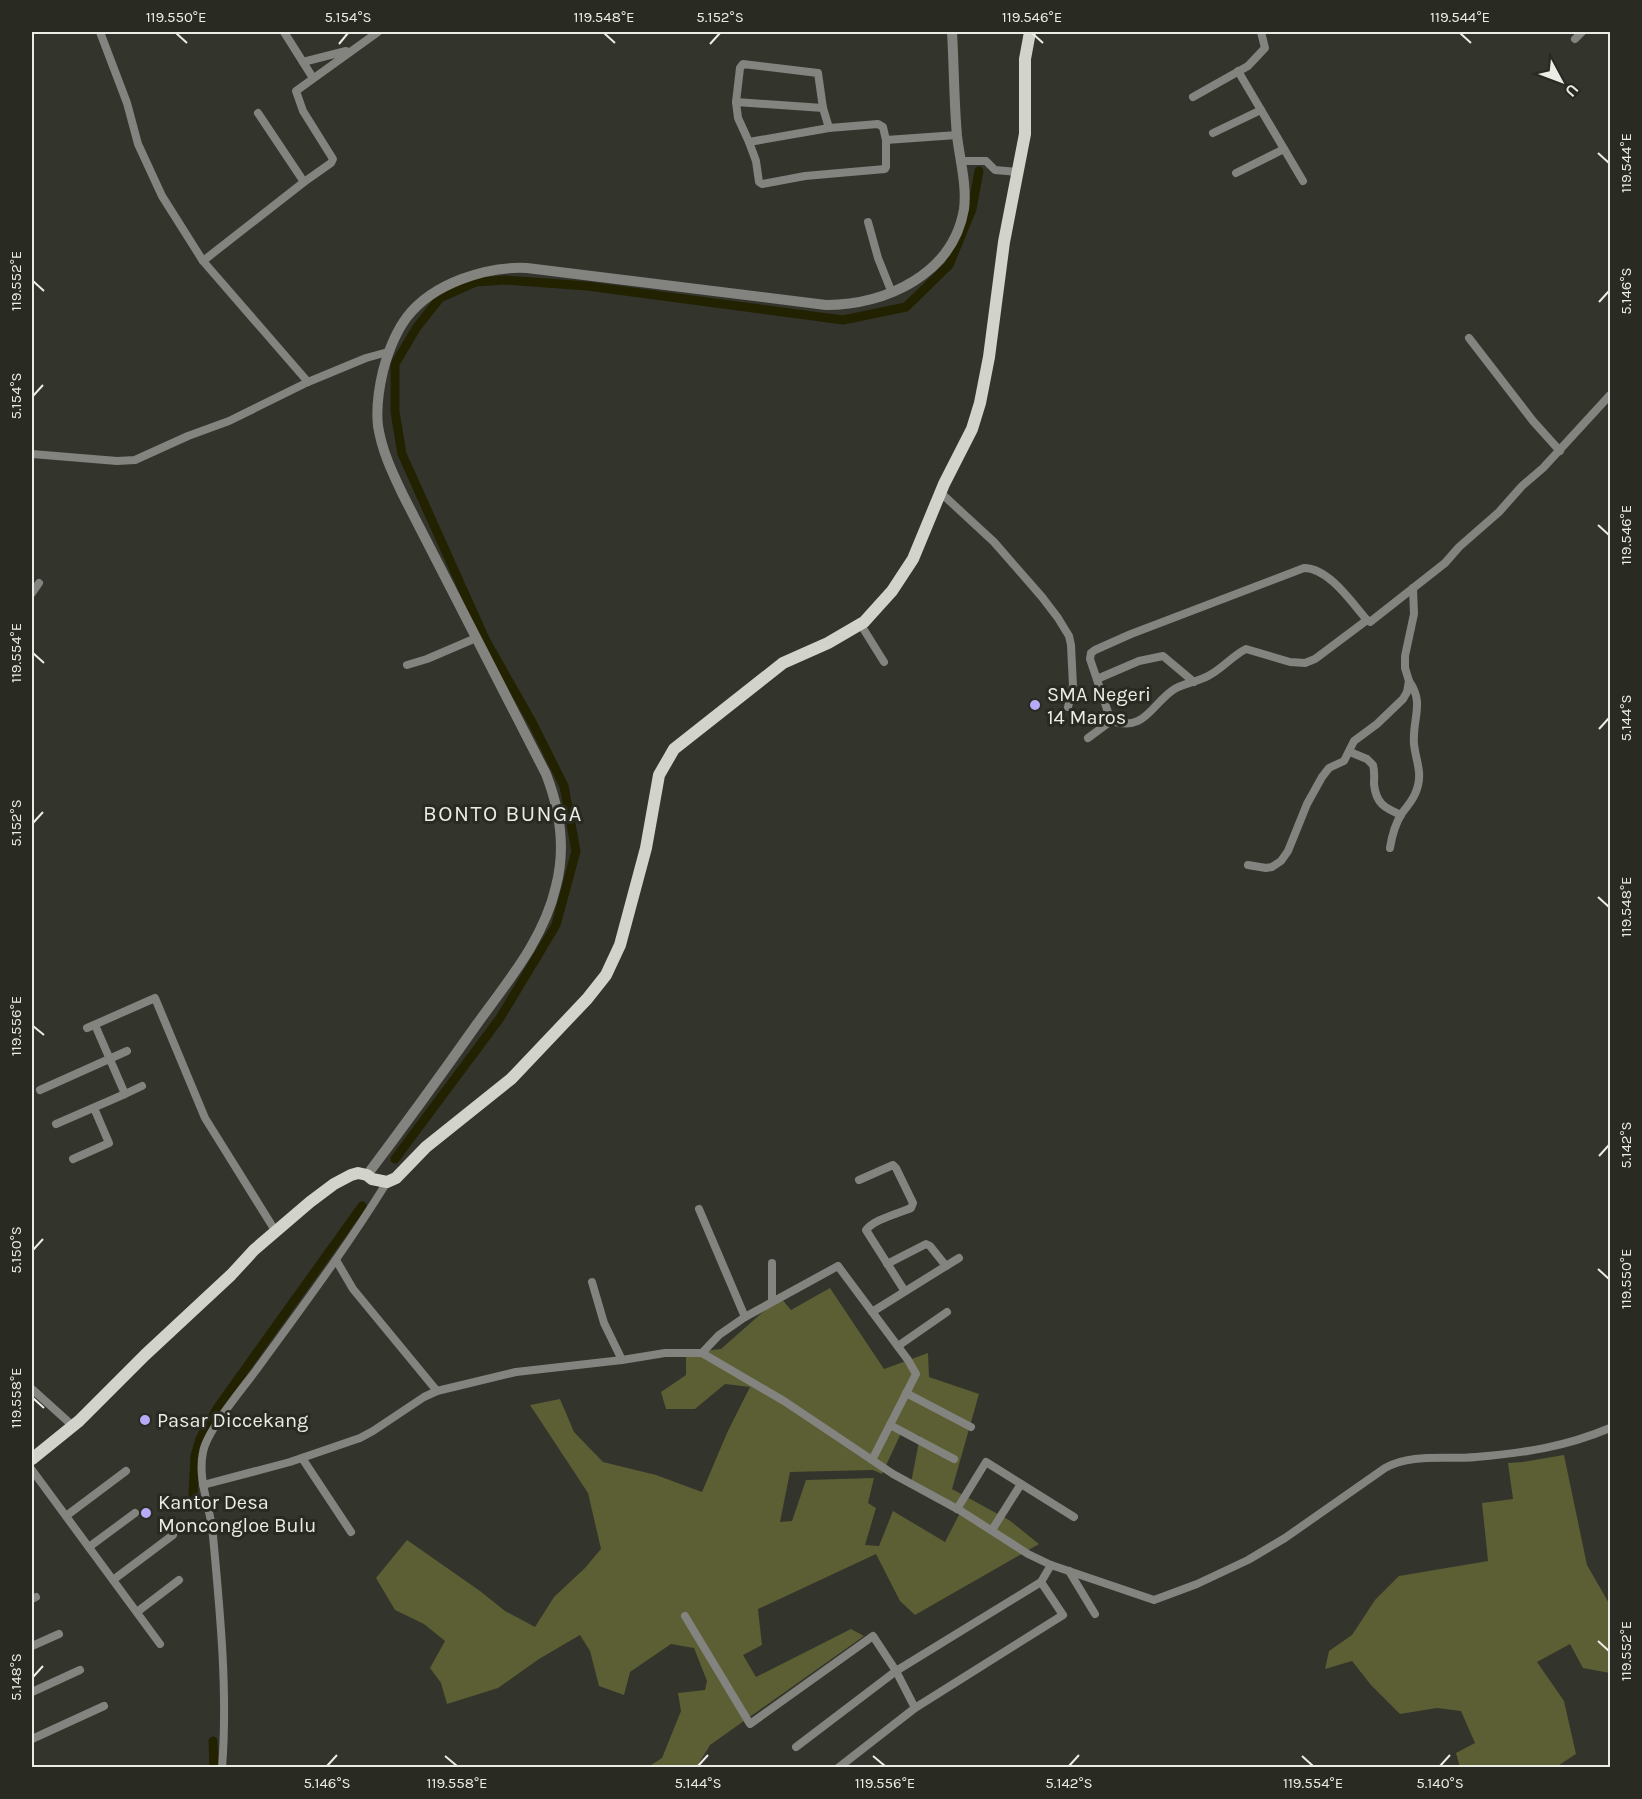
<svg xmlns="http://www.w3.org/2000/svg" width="1642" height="1799" viewBox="0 0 1642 1799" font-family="Karla,sans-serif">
  <rect width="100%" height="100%" fill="#33342c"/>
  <g fill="#5c5e33" fill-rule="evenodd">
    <path d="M830 1288 884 1369 928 1353 929 1377 979 1394 952 1489 1009 1520 1039 1544 915 1615 900 1601 876 1554 758 1609 762 1645 743 1655 756 1677 851 1629 864 1636 710 1745 696 1768 648 1767 662 1758 681 1711 678 1693 705 1690 707 1681 694 1648 671 1644 630 1672 624 1695 599 1686 590 1651 580 1635 539 1659 498 1688 447 1704 441 1683 430 1668 445 1641 424 1624 395 1610 376 1578 407 1540 480 1591 505 1611 535 1627 554 1597 585 1568 601 1549 588 1493 530 1405 560 1399 574 1432 603 1462 656 1475 702 1492 727 1433 750 1387 725 1384 695 1409H666L661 1392 686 1375V1353L721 1349 780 1297 791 1310ZM903 1429 920 1436 911 1483 961 1511 945 1542 893 1511 879 1546 865 1545 876 1508 868 1503 874 1478 806 1480 792 1521 780 1522 790 1472 873 1470 882 1474Z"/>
    <path d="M1564 1455 1587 1565 1610 1605V1673L1583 1668 1570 1644 1537 1662 1564 1701 1576 1754 1559 1765 1547 1768 1460 1767 1456 1753 1475 1743 1461 1711 1437 1708 1400 1714 1371 1685 1352 1661 1325 1669 1329 1651 1352 1635 1375 1600 1399 1576 1488 1561 1482 1503 1513 1499 1508 1463 1523 1462Z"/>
  </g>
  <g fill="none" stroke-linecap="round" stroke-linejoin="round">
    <g stroke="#220" stroke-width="9">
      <path d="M395 1159 500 1018 556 925 576 851 564 786 532 722 486 641 402 454 395 412V364L417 327 440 298 476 282 505 280 587 286 843 320 906 307 949 265 972 209 979 171"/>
      <path d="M193 1495 195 1456 200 1439 218 1407 362 1206"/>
      <path d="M213 1741 214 1768"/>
    </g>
    <g stroke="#83837f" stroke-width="8">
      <path d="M100 32 127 103 138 144 162 196 203 261 308 382"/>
      <path d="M284 32 313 78"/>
      <path d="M1575 39 1582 32"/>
      <path d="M303 62 346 51"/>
      <path d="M1238 71 1303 181"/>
      <path d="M1193 97 1248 66 1265 48 1261 32"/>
      <path d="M736 102 823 108"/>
      <path d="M1213 133 1261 110"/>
      <path d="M886 140 883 127 878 124 829 128 749 142 756 161 759 182 762 184 805 176 885 169 886 167V140L957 135"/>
      <path d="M749 142 738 118 736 102 740 68 743 64 818 73 823 108 829 128"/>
      <path d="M960 161H986L995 170 1018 172"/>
      <path d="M1236 173 1284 149"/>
      <path d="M304 182 331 163 333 159 303 111 296 91 378 32"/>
      <path d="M868 222 878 258 892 293"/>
      <path d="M203 261 304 182 258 113"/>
      <path d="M1469 338 1533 421 1560 451"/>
      <path d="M32 454 117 461 135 460 188 436 229 421 308 382 366 358 388 352"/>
      <path d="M941 493 994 542 1042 597 1058 618 1069 636 1071 645 1073 686 1068 707"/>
      <path d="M32 593 39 583"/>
      <path d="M861 625 884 662"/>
      <path d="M407 665 427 659 476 638"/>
      <path d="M1097 679 1139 661 1163 656 1194 682"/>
      <path d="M1111 721C1145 732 1150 706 1173 690 1183 683 1197 682 1208 676 1222 669 1232 656 1246 649L1290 662 1305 663 1315 659 1367 620"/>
      <path d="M1088 738 1111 721 1090 659 1091 653 1095 650 1131 634 1304 568C1329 568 1352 603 1367 620L1370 622 1445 563 1459 547 1499 512 1522 486 1543 468 1610 395"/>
      <path d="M1350 752 1367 759 1373 765C1375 772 1374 778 1374 784 1376 804 1385 808 1401 815"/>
      <path d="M1390 848C1392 835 1395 824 1402 813 1407 807 1412 801 1415 794 1424 774 1416 763 1414 744 1412 719 1425 703 1409 681"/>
      <path d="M1248 865 1266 868 1272 867 1281 861 1288 851 1307 804 1322 777 1329 768 1344 761 1354 741 1377 724 1403 699 1407 692 1409 681 1405 668V656L1414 614 1413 588"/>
      <path d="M87 1028 155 998 205 1118 276 1232"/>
      <path d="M40 1090 127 1051"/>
      <path d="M125 1094 142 1086"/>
      <path d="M56 1124 125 1094 95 1025"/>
      <path d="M73 1159 109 1143 94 1108"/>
      <path d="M859 1180 893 1165 896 1168 913 1203 911 1208C897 1214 875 1219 866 1230L904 1290"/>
      <path d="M699 1209 745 1317"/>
      <path d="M336 1260 353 1289 437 1391"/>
      <path d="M772 1263V1301"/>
      <path d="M946 1266 959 1258"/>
      <path d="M592 1282 604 1323 622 1360"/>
      <path d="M872 1312 946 1266 930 1246 926 1244 887 1264"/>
      <path d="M898 1346 947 1312"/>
      <path d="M702 1353 719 1335 745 1317 838 1266 908 1360 916 1374 872 1460"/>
      <path d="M32 1389 73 1426"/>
      <path d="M906 1393 971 1427"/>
      <path d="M890 1425 954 1459"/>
      <path d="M302 1458 351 1532"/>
      <path d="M32 1470 160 1644"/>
      <path d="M203 1485 290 1462 360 1438 373 1431 424 1397 437 1391 516 1372 622 1360 665 1353H702L784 1401 893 1474 961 1511 1028 1554 1051 1565 1154 1600 1197 1584 1248 1560 1285 1538 1385 1468C1412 1453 1445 1460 1476 1457 1524 1453 1565 1447 1610 1428"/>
      <path d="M957 1509 986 1462 1074 1517"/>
      <path d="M66 1516 126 1471"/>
      <path d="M992 1530 1021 1484"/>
      <path d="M89 1547 135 1513"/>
      <path d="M1069 1571 1095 1614"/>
      <path d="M113 1580 173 1535"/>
      <path d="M32 1599 36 1597"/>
      <path d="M137 1612 179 1580"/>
      <path d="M685 1616 750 1724 873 1636 896 1671 915 1708"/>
      <path d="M32 1646 59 1634"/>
      <path d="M32 1692 80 1670"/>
      <path d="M32 1739 104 1706"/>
      <path d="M796 1747 896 1671 1041 1582 1051 1565"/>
      <path d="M222 1768C228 1693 220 1611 213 1536 211 1508 197 1481 203 1452 207 1430 243 1388 257 1369 302 1307 347 1247 387 1182"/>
      <path d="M838 1768 915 1708 1063 1615 1041 1582"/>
    </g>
    <path stroke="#83837f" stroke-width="10" d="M367 1175C404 1126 441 1075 477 1024 508 981 544 939 556 886 566 848 560 810 546 774L403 495C392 472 382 451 378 426 376 408 379 388 383 371 388 352 395 333 407 317 433 283 487 266 527 268L826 305C886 305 953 274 964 209 967 186 960 160 957 136 954 102 954 66 952 32"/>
    <path stroke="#d2d3ca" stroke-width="12" d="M32 1459 79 1421 145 1355 231 1275 254 1250 310 1202 334 1184 351 1175 358 1173 367 1175 372 1179 387 1182 396 1178 426 1147 511 1079 587 999 606 975 620 945 646 848 659 775 674 749 783 663 828 643 864 622 892 591 913 559 944 484 972 429 980 403 989 357 1004 242 1025 134V59L1030 32"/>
  </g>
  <path fill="none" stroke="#ebece6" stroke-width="2" d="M176 33 187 43M604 33 615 43M1032 33 1043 43M1460 33 1471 43M339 44 348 33M710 44 720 33M1598 153 1609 163M33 281 44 291M1599 302 1609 291M33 396 43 385M1598 525 1609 535M33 653 44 663M1599 729 1609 718M33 823 43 812M1598 897 1609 907M33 1026 44 1035M1599 1156 1609 1145M33 1250 43 1239M1598 1269 1609 1279M33 1398 44 1408M1598 1641 1609 1651M33 1677 43 1666M445 1756 457 1766M873 1756 885 1766M1302 1756 1313 1766M327 1766 337 1755M698 1766 708 1755M1069 1766 1079 1755M1440 1766 1450 1755"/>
  <g fill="#b7abf7" stroke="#292a22" stroke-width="2">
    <circle cx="1035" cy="705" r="6"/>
    <circle cx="145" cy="1420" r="6"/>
    <circle cx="146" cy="1513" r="6"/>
  </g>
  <g text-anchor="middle" stroke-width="6" stroke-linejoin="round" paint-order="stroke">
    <g font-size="20" fill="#ebece6" stroke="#292a22" text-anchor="start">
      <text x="1047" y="701">SMA Negeri<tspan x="1047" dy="23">14 Maros</tspan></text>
      <text x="157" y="1427">Pasar Diccekang</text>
      <text x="158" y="1509">Kantor Desa<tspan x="158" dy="23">Moncongloe Bulu</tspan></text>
    </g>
    <g font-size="22" letter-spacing="1.5" fill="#ebece6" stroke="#292a22">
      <text x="503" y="821">BONTO BUNGA</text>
    </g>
  </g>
  <rect width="1642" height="1799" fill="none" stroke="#292a22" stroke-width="66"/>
  <g transform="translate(1561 81) rotate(131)" stroke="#292a22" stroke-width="4.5" paint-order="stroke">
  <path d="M0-4.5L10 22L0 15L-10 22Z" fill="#ebece6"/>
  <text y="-9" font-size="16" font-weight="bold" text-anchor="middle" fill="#ebece6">U</text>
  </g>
  <rect x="33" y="33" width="1576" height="1733" fill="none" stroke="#ebece6" stroke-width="2"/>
  <g font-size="15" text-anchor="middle" fill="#ebece6">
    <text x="176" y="22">119.550°E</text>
    <text x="348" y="22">5.154°S</text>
    <text x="604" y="22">119.548°E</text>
    <text x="720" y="22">5.152°S</text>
    <text x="1032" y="22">119.546°E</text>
    <text x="1460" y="22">119.544°E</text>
    <text transform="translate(1626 163) rotate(-90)" y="5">119.544°E</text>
    <text transform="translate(16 281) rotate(-90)" y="5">119.552°E</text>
    <text transform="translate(1626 291) rotate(-90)" y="5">5.146°S</text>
    <text transform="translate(16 396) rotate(-90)" y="5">5.154°S</text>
    <text transform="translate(1626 535) rotate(-90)" y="5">119.546°E</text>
    <text transform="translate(16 653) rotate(-90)" y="5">119.554°E</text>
    <text transform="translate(1626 718) rotate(-90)" y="5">5.144°S</text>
    <text transform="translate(16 823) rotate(-90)" y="5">5.152°S</text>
    <text transform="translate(1626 907) rotate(-90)" y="5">119.548°E</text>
    <text transform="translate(16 1026) rotate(-90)" y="5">119.556°E</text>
    <text transform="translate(1626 1145) rotate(-90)" y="5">5.142°S</text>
    <text transform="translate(16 1250) rotate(-90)" y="5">5.150°S</text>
    <text transform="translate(1626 1279) rotate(-90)" y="5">119.550°E</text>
    <text transform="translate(16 1398) rotate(-90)" y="5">119.558°E</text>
    <text transform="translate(1626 1651) rotate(-90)" y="5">119.552°E</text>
    <text transform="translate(16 1677) rotate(-90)" y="5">5.148°S</text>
    <text x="327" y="1788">5.146°S</text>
    <text x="457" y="1788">119.558°E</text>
    <text x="698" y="1788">5.144°S</text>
    <text x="885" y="1788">119.556°E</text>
    <text x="1069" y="1788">5.142°S</text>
    <text x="1313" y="1788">119.554°E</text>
    <text x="1440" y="1788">5.140°S</text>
  </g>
</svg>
